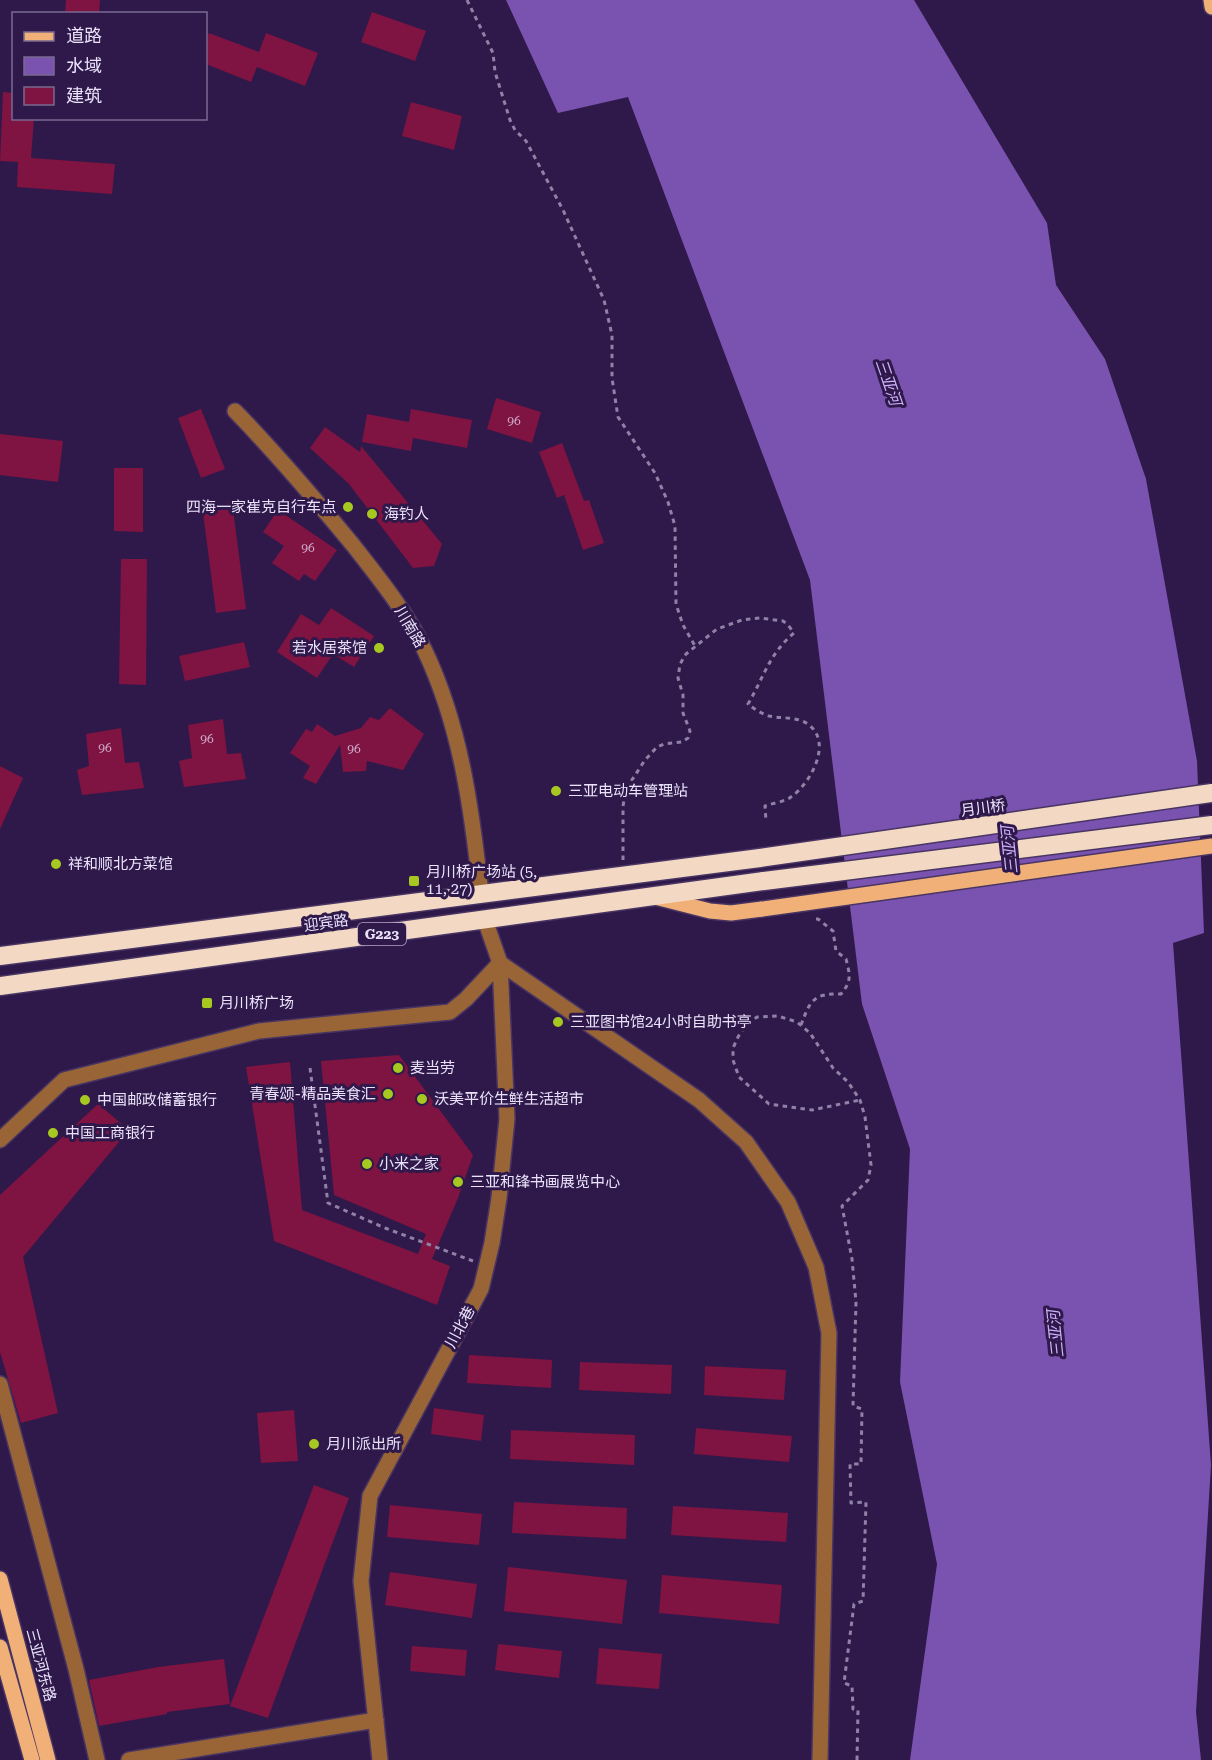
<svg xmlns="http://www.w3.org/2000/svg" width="1212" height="1760" viewBox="0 0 1212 1760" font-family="'Roboto Serif','Noto Sans SC',serif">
  <rect width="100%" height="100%" fill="#2f194a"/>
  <path fill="#7a52af" d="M506 0H914L1047 223 1056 285 1105 359 1146 479 1197 761 1204 933 1173 943 1211 1465 1196 1712 1201 1760H910L937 1564 900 1382 910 1149 862 1004 810 580 628 97 558 113Z"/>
  <g fill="#7f1341">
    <path d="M66 0H100L99 14H65Z"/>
    <path d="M372 12 426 31 415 61 361 42Z"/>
    <path d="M209 33 259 52 266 33 318 53 305 86 257 67 251 82 206 64V42Z"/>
    <path d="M3 92 14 93V118H34L31 158 115 164 112 194 17 187 18 162 0 161Z"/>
    <path d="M411 102 462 116 454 150 402 136Z"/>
    <path d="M496 398 541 412 532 443 487 429Z"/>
    <path d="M201 409 225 469 201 478 178 418Z"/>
    <path d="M411 409 472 420 467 448 413 438 411 451 362 442 367 414 409 422Z"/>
    <path d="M325 427 360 452 361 446 442 544 434 566 413 568 349 484 310 448Z"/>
    <path d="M0 434 63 441 58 482 0 475Z"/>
    <path d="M562 443 584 501 589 500 604 543 583 550 564 495 557 498 539 452Z"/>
    <path d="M114 468H143V532L114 531Z"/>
    <path d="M232 502 246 609 216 613 202 505Z"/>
    <path d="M278 510 337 550 315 581 304 574 299 581 272 563 284 546 263 532Z"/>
    <path d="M121 559H147L146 685 119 684Z"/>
    <path d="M331 608 374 636 354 667 333 654 317 678 277 652 301 614 319 625Z"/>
    <path d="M244 642 250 667 185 681 179 656Z"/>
    <path d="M390 708 424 734 403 770 367 761 366 771 343 772 340 745 316 784 303 778 310 766 290 753 306 729 312 732 317 724 335 736 361 728 370 717 379 720Z"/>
    <path d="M223 719 227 754 241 753 246 779 184 787 179 761 192 758 188 725Z"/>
    <path d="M121 728 125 763 139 762 144 788 82 795 77 770 89 766 86 734Z"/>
    <path d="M0 766 23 778 0 829Z"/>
    <path d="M399 1055 473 1155 458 1198 432 1259 450 1266 437 1305 274 1241 246 1067 290 1062 302 1210 418 1254 426 1234 334 1195 321 1061Z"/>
    <path d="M98 1104 129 1130 23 1257 58 1413 21 1423 0 1352V1195Z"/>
    <path d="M469 1355 552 1360 551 1388 467 1383Z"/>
    <path d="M580 1362 672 1365 671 1394 579 1390Z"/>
    <path d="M705 1366 786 1370 784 1400 704 1395Z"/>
    <path d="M434 1408 484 1415 481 1441 431 1434Z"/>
    <path d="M294 1410 298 1461 261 1463 257 1413Z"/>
    <path d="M696 1428 792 1436 789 1462 694 1454Z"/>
    <path d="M511 1430 635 1435 634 1465 510 1459Z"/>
    <path d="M314 1485 349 1498 268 1718 230 1706Z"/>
    <path d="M514 1502 627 1508 626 1539 512 1533Z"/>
    <path d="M390 1505 482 1514 479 1545 387 1537Z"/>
    <path d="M673 1506 788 1513 786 1542 671 1535Z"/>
    <path d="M508 1567 627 1580 622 1624 504 1611Z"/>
    <path d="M390 1572 477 1584 472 1618 385 1605Z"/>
    <path d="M662 1575 782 1585 779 1624 659 1613Z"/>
    <path d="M498 1644 562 1651 559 1678 495 1670Z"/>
    <path d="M412 1646 467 1650 465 1676 410 1671Z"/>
    <path d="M599 1648 662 1654 659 1689 596 1684Z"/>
    <path d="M224 1659 230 1704 167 1712V1714L99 1726 89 1680 158 1667Z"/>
  </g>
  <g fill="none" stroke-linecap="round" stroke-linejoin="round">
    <defs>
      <g id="minor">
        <path d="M235 411C277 454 315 499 353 545 378 577 408 614 425 651 461 727 472 811 481 894"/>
        <path d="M0 1140 64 1080 259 1031 450 1012 466 999 500 963 699 1100 746 1142 788 1202 816 1267 829 1333 820 1760"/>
        <path d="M0 1384 76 1669 97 1760"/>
        <path d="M129 1760 376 1720"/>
        <path d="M380 1760 361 1581 370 1496 481 1289 492 1243 499 1198 507 1119 500 963 485 920"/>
      </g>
      <g id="major">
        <path d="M1211 0 1212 7"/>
        <path d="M655 897 710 911 731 913 762 909"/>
        <path d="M0 1579 48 1760"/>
        <path d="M0 1647 32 1760"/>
      </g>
      <g id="highway">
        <path d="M0 956 760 858"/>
        <path d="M0 986 764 881"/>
      </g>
    </defs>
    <use href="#minor" stroke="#493563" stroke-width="18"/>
    <use href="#major" stroke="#493563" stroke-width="18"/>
    <use href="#highway" stroke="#493563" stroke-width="21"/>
    <g stroke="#9082a6" stroke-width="3" stroke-dasharray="4.5 4.5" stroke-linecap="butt">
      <path d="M467 0 493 53 495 72 510 120 515 130 526 141 563 210 604 300 612 335V378L618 417 655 473 668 502 675 526 676 604 683 625 695 646"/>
      <path d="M623 860V806L626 789 645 760 657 747 664 744 682 742 688 738 690 731 683 713V695L678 678 680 664 686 654 717 629 742 620 760 618 783 621 788 625 794 633C769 654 764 677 748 704 754 709 762 714 769 716 782 719 798 716 809 725 833 743 810 784 791 797 784 802 773 803 765 806L766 821"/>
      <path d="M801 1025C810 1001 813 993 841 994 852 981 850 975 846 959L836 951 833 931 818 919H812"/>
      <path d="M310 1068 328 1203 385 1228 473 1261"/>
      <path d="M857 1760 858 1710 853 1709 852 1686 844 1683 854 1604 863 1601 866 1502 851 1503 850 1464H861L862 1409 853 1406 856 1302 852 1259 842 1206 868 1180 871 1165 865 1117 860 1100 848 1082 833 1068 810 1033 797 1022 778 1016 757 1017 745 1026 738 1037 733 1048V1060L739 1077 769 1104 812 1110 860 1100"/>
    </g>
    <use href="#minor" stroke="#996536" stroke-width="15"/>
    <use href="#major" stroke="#f1b078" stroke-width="15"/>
    <use href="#highway" stroke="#f3d8c3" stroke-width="18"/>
    <defs>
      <path id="major-bridge" d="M762 909 1212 846"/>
      <g id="highway-bridge">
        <path d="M760 858 1212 793"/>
        <path d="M764 881 1212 825"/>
      </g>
    </defs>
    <use href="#major-bridge" stroke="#493563" stroke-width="18" stroke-linecap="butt"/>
    <use href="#highway-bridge" stroke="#493563" stroke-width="21" stroke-linecap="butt"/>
    <use href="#major-bridge" stroke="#f1b078" stroke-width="15"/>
    <use href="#highway-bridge" stroke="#f3d8c3" stroke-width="18"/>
  </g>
  <g fill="#a6c820" stroke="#2f194a" stroke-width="2">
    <circle cx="348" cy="507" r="6"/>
    <circle cx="372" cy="514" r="6"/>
    <circle cx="379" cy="648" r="6"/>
    <circle cx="556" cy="791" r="6"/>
    <circle cx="56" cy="864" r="6"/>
    <rect x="408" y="875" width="12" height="12" rx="3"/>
    <rect x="201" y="997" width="12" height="12" rx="3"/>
    <circle cx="558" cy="1022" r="6"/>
    <circle cx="398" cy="1068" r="6"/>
    <circle cx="388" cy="1094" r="6"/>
    <circle cx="422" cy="1099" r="6"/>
    <circle cx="85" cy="1100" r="6"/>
    <circle cx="53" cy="1133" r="6"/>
    <circle cx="367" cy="1164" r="6"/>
    <circle cx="458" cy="1182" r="6"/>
    <circle cx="314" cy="1444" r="6"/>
  </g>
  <g text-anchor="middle" stroke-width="6" stroke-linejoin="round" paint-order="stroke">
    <g font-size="12" fill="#cfaecc">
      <text x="514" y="425">96</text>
      <text x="308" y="552">96</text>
      <text x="207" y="743">96</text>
      <text x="105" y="752">96</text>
      <text x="354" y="753">96</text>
    </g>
    <rect fill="#2f194a" stroke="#b2a6c6" stroke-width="1.5" x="358" y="923" width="48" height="22" rx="4.5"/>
    <g font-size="14" font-weight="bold" fill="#eae2fb">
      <text x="382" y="939">G223</text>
    </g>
    <g font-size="15" fill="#eae2fb" stroke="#2f194a" text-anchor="start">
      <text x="336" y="512" text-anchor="end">四海一家崔克自行车点</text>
      <text x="384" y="519">海钓人</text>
      <text x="367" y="653" text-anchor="end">若水居茶馆</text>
      <text x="568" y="796">三亚电动车管理站</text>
      <text x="68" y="869">祥和顺北方菜馆</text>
      <text x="426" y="877">月川桥广场站 (5,<tspan x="426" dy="17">11, 27)</tspan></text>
      <text x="219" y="1008">月川桥广场</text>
      <text x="570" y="1027">三亚图书馆24小时自助书亭</text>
      <text x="410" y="1073">麦当劳</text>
      <text x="376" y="1099" text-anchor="end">青春颂-精品美食汇</text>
      <text x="434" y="1104">沃美平价生鲜生活超市</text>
      <text x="97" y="1105">中国邮政储蓄银行</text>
      <text x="65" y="1138">中国工商银行</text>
      <text x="379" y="1169">小米之家</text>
      <text x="470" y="1187">三亚和锋书画展览中心</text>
      <text x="326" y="1449">月川派出所</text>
    </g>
    <g font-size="15" fill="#eae2fb" stroke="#2f194a">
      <text transform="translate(410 627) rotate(59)" y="5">川南路</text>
      <text transform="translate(983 808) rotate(-8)" y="5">月川桥</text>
      <text transform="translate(326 923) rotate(-8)" y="5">迎宾路</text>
      <text transform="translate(460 1327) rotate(-62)" y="5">川北巷</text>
      <text transform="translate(41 1665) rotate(75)" y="5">三亚河东路</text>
    </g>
    <g font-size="16" font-style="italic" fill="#cdb2fb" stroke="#2f194a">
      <text transform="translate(889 382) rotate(71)" y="6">三亚河</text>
      <text transform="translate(1009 850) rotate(-96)" y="6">三亚河</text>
      <text transform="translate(1055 1334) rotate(-96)" y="6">三亚河</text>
    </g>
  </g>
  <rect x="12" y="12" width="195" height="108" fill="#2f194a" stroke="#7a6991" stroke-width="1.5"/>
  <rect x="24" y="32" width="30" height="9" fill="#f1b078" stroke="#7a6991" stroke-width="1.5"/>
  <text x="66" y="42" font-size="18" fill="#eae2fb">道路</text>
  <rect x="24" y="57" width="30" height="18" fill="#7a52af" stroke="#7a6991" stroke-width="1.5"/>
  <text x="66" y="72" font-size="18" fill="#eae2fb">水域</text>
  <rect x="24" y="87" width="30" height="18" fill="#7f1341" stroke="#7a6991" stroke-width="1.5"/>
  <text x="66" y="102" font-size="18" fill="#eae2fb">建筑</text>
</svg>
